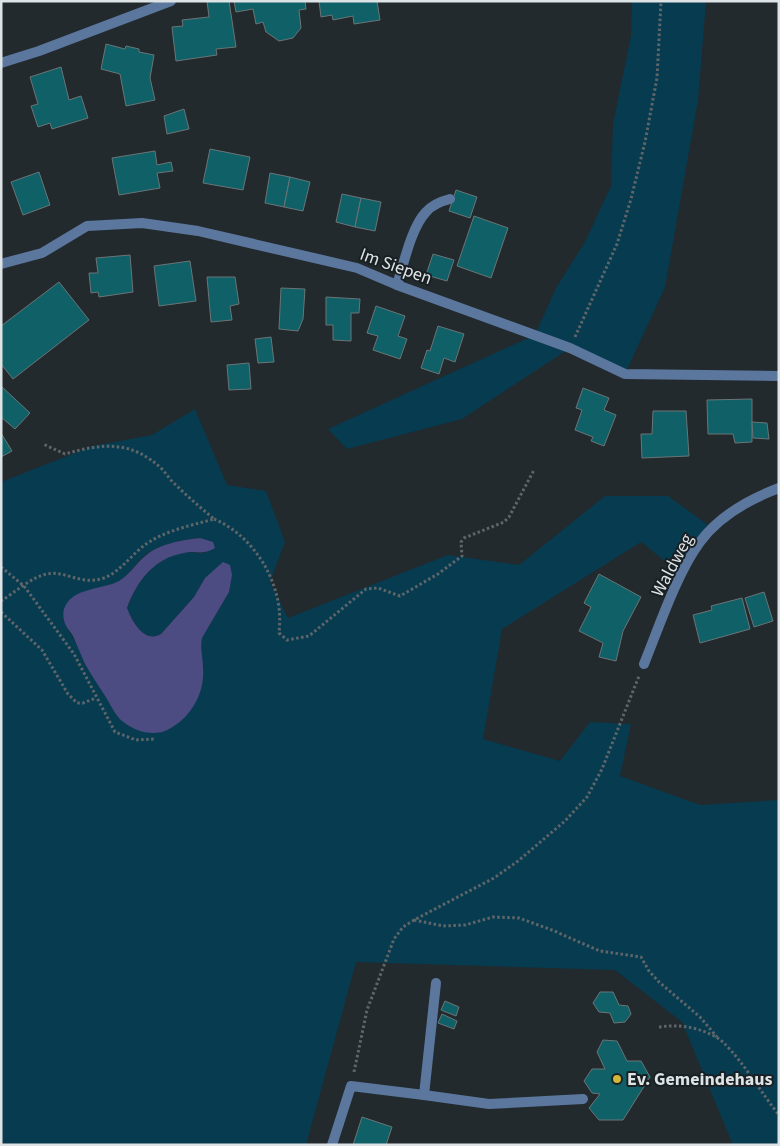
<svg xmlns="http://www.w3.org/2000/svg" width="780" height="1146" viewBox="0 0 780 1146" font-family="'Source Sans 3',sans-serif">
  <rect width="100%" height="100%" fill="#222a2e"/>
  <g fill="#073b50" fill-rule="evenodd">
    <path d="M632 1H706L698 100 665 287 625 374 570 348 462 419 347 449 328 429 535 335 556 288 585 242 611 186 613 124 631 36Z"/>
    <path d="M195 409 227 485 266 491 285 542 270 582 288 618 448 555 519 565 605 496H668L712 528 681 574 641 542 502 629 483 739 560 761 590 722 631 724 620 776 700 805 779 800V1145H733L682 1022 615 970 356 962 306 1145H9L1 1141V482L93 446 152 435ZM200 538 205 553C199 553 192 552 186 552 155 556 137 581 127 609 133 621 144 644 161 634L194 597 205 578 229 592 202 638 201 656 203 666 131 727 120 719 112 707 67 627 77 594C91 590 109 588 121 580 131 573 136 562 145 555 161 544 181 540 200 538Z"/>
  </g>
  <path fill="#4c4b82" d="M200 538 213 542 215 548C201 556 197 550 184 553 154 558 137 581 127 608 132 621 144 644 161 634L194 597 205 578 223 562 230 565 232 575 229 592 202 638C200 649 203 658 203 668 205 692 192 716 171 728 155 738 136 732 122 721 116 716 111 706 107 699 100 688 92 676 85 664 81 655 77 645 73 636 70 631 65 626 64 620 63 617 63 612 64 609 72 587 102 590 119 581 129 575 136 564 144 557 158 544 181 540 200 538Z"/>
  <g fill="#0f6067" stroke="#6a7576">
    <path d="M207 1H229L236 47 216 49 217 55 176 61 172 27 183 26 182 20 209 17Z"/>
    <path d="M234 1H305L306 9 299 10 301 28 293 38 279 41 266 32 263 22 256 24 253 9 236 12Z"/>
    <path d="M319 1H377L380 20 354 24 353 16 333 20 332 15 321 17Z"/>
    <path d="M106 44 125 49 126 46 139 49V52L154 55 150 78 155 100 126 106 120 74 101 69Z"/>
    <path d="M61 67 69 100 81 96 88 118 52 129 50 123 38 127 31 106 38 104 30 77Z"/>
    <path d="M184 109 189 129 167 134 164 116Z"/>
    <path d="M210 149 250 157 243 190 203 183Z"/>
    <path d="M155 151 157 165 171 162 173 171 157 173 160 188 119 195 112 158Z"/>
    <path d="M39 172 50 205 23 215 11 182Z"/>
    <path d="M270 173 290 177 284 207 265 203Z"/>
    <path d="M290 177 310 182 303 211 284 207Z"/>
    <path d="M456 190 477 197 470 218 449 211Z"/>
    <path d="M342 194 361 198 355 227 336 222Z"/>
    <path d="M361 198 381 202 375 231 355 227Z"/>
    <path d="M474 216 508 228 491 278 457 266Z"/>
    <path d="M433 254 454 260 447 281 426 275Z"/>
    <path d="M130 255 133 292 99 297 98 292 91 293 89 273H98L96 258Z"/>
    <path d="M190 261 196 301 159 306 154 266Z"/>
    <path d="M207 277H235L239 304 230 306 232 320 211 322Z"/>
    <path d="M59 282 89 320 13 379 1 364V326Z"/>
    <path d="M281 288 305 289 303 319 298 331 279 329Z"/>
    <path d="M326 297 360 299 359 313H351V341L333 340V325H326Z"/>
    <path d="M376 306 405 316 398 336 407 339 400 359 373 350 378 336 367 333Z"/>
    <path d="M438 326 464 334 455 362 444 358 439 374 421 368 427 350 430 351Z"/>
    <path d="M271 337 274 362 258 363 255 339Z"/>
    <path d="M249 363 251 389 229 390 227 365Z"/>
    <path d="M1 386 30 413 15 429 1 417Z"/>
    <path d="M583 388 609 398 604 410 616 415 604 446 591 441 593 437 575 430 582 410 576 408Z"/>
    <path d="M752 399V442L735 443 733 434H708L707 400Z"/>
    <path d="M653 411H686L689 456 642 458 641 434H652Z"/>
    <path d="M752 422 767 423 769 439 753 438Z"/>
    <path d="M1 433 12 451 1 457Z"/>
    <path d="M599 574 641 597 623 631 616 661 599 657 603 643 579 631 591 607 584 603Z"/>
    <path d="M764 592 773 621 754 627 745 598Z"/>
    <path d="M742 598 750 629 700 643 693 615 712 610 711 606Z"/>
    <path d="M600 992H613L619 1005 628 1006 631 1014 625 1022 614 1023 610 1013 599 1012 593 1003Z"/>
    <path d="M445 1001 459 1007 456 1016 441 1010Z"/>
    <path d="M442 1014 457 1021 454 1029 438 1023Z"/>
    <path d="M603 1040 617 1041 627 1061H641L650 1077 623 1120H599L589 1108 600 1094 592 1093 584 1081 592 1069H605L597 1052Z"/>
    <path d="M362 1117 392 1127 386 1145H353Z"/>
  </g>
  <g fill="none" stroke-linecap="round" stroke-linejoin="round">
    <g stroke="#5f666a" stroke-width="3" stroke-dasharray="2.5 2.5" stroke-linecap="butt">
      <path d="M575 337 617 244 631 199 645 142 657 78 661 1"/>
      <path d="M214 519C247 533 271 566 278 601 280 612 280 622 279 633L287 640 309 636 366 589 378 588 400 596 438 574 462 556 461 542 464 538 504 522 509 517 534 470"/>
      <path d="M1 567 24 586 74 654 115 732 136 740 156 739"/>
      <path d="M1 601C14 593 33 576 47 574 65 570 81 586 104 578 120 572 132 554 146 544 167 530 189 526 214 519 201 508 188 497 176 485 171 481 167 475 163 470 132 440 103 443 65 454L43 444"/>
      <path d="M1 612 42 650 68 694 77 703H83L96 698"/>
      <path d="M414 920 443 926 465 925 493 917 519 918 552 930 600 951 641 957 649 971 659 982 700 1017 717 1037"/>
      <path d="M659 1027C679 1024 698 1027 716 1037 734 1047 764 1097 779 1115"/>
      <path d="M354 1072 367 1010 394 939 403 927 414 920 494 878 518 861 565 821 587 797 602 769 639 676"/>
    </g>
    <g stroke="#5c779e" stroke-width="10">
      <path d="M397 285C404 263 411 228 426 212 432 205 442 201 450 199"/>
      <path d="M436 983 424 1095 489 1104 583 1099"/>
    </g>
    <g stroke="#5c779e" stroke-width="10">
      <path d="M1 63 39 51 171 1"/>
      <path d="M1 264 42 253 87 226 142 223 198 231 357 268 397 285 570 348 625 374 779 376"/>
      <path d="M644 664C659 627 677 573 700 542 719 516 750 499 779 488"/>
      <path d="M332 1145 351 1086 424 1095"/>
    </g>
  </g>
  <circle fill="#cfb837" stroke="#192024" stroke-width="2" cx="617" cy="1079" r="5"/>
  <g text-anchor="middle" stroke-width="4" stroke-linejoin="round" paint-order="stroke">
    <g font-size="18" fill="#dee3e6" stroke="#192024">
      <text transform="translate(396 266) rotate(20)" y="6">Im Siepen</text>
      <text transform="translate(672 565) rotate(-62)" y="6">Waldweg</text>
    </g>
    <g font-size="18" font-weight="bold" fill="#dee3e6" stroke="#192024" text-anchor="start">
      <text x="627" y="1085">Ev. Gemeindehaus</text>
    </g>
  </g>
  <rect width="780" height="1146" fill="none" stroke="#dee3e6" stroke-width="5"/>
</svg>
